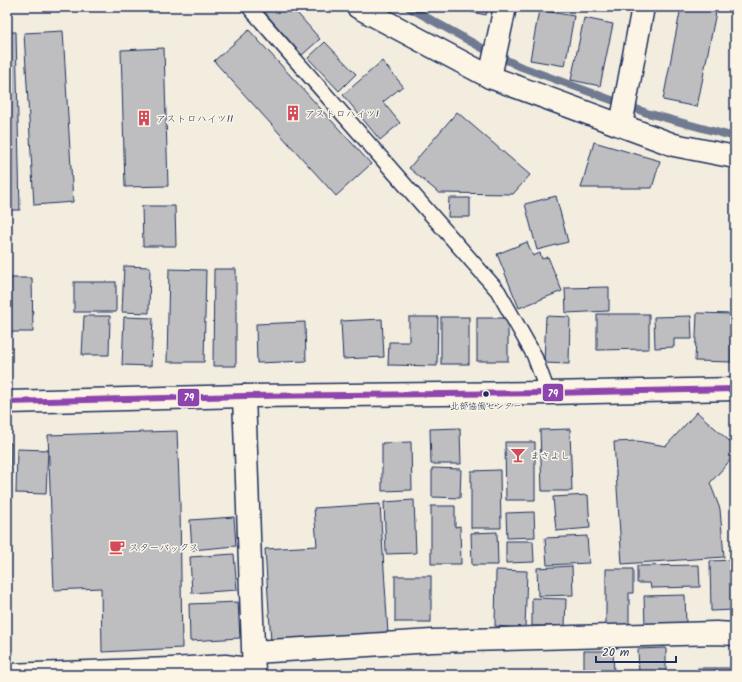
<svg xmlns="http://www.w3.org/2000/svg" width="742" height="682" viewBox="0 0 742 682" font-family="Kalam,'Klee One',sans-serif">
  <rect width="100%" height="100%" fill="#f3ede0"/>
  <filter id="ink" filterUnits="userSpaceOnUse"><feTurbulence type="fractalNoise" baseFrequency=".025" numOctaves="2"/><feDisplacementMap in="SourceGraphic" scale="8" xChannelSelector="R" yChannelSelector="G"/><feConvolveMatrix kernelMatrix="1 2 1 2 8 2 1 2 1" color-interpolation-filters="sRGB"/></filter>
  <g filter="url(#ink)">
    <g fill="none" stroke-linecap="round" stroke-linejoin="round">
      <path stroke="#707a91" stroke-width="8" d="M408 7 484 49 519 66 647 113 735 137"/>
    </g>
    <g fill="#bebec0" stroke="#1b2f5e">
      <path d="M260 7H292L320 39 302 55Z"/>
      <path d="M448 7H488L486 15Z"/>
      <path d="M589 7H615V10Z"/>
      <path d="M681 7H717L697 107 663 100Z"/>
      <path d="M539 10 574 16 565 66 530 60Z"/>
      <path d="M584 18 613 24 600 86 571 80Z"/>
      <path d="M249 30 371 164 336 196 214 61Z"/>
      <path d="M63 31 73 202 34 205 24 33Z"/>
      <path d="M7 32H16L20 210H7Z"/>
      <path d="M325 42 356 74 339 91 308 58Z"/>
      <path d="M164 48 168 186 125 187 121 50Z"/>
      <path d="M382 61 403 86 383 102 400 123 380 140 343 95Z"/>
      <path d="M457 112 530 175 513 194 439 193 409 168Z"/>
      <path d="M594 142 660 161 652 188H581Z"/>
      <path d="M556 196 568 242 537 250 525 204Z"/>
      <path d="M449 198H470V217H448Z"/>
      <path d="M142 206H175L176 246H143Z"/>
      <path d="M527 242 533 256 540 253 542 259 548 257 562 291 519 308 497 254Z"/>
      <path d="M124 266 150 267 149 313 122 312Z"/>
      <path d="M169 269 206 270 204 362H167Z"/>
      <path d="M214 269H236V366H213Z"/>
      <path d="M7 278H32L33 332H7Z"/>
      <rect x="74" y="282" width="42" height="30"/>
      <path d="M609 287V311L566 313 565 288Z"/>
      <path d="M697 313 732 314 731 362 695 361Z"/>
      <path d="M597 314H649V349L597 350Z"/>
      <path d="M84 316H110L109 355H82Z"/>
      <path d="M546 316 570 317 569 364 544 363Z"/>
      <path d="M691 316 692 339H674V347L655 348 654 317Z"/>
      <path d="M124 317 153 318 151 366 122 365Z"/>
      <path d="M409 317H438L437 366 388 365 389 342H409Z"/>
      <rect x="441" y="317" width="28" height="47"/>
      <rect x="477" y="318" width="31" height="43"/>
      <path d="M382 319 384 357 343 359 341 321Z"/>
      <path d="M305 322 306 361 257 363 256 324Z"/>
      <path d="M697 412 735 446V455L710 483 720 509 724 557 622 564 614 442 637 441 666 446Z"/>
      <path d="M460 428 461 464H431L430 429Z"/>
      <path d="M570 429 572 491H542L540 430Z"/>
      <path d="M177 431 180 506 182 648 102 652 101 588 54 590 48 435Z"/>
      <path d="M411 442 412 490 382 491V443Z"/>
      <path d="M505 442H535V500H506Z"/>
      <path d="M7 443H11L10 480H7Z"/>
      <path d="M17 449 48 450 46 494 16 493Z"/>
      <path d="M432 468 461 469 460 498 432 497Z"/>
      <path d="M500 470 501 528H471V471Z"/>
      <path d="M588 495 590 528 556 531 553 497Z"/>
      <path d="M414 500 416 553 386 554 384 502Z"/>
      <path d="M380 504 388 634 271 642 265 549 317 546 314 508Z"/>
      <path d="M431 506H455V527L460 526 461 564H431Z"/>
      <path d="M534 512 535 537 507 538 506 513Z"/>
      <path d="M234 517 236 546 192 550 190 520Z"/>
      <path d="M497 532 498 565H472L471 533Z"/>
      <path d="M587 536 589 563 547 565 545 538Z"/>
      <path d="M506 541H533L534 562 506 563Z"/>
      <path d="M234 554 237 590 192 593 190 557Z"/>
      <path d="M734 560 735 610 711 611 710 561Z"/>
      <path d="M699 565 700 587 651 588 650 583H637V566Z"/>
      <path d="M572 566 573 595 538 596 537 568Z"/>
      <path d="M606 569H633V593H629V626H606Z"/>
      <path d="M496 570 527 571 525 628 495 626Z"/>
      <rect x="395" y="576" width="36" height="46"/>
      <path d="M685 595 686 623 645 625 644 596Z"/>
      <path d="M532 598 566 599 565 626H532Z"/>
      <path d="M238 602 240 638 190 641 189 604Z"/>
      <path d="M666 648V675H639L638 649Z"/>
      <path d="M584 651H613L614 675H584Z"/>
      <rect x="698" y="668" width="37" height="7"/>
    </g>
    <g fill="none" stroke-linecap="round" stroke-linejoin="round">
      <defs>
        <path id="lane" d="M249 7 498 291 534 355 548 393"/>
        <g id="street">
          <path d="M490 77 505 7"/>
          <path d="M621 125 643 7"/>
        </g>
        <g id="secondary">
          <path d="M358 7 490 77 674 145 735 157"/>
          <path d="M244 396 254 675"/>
          <path d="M254 652 432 641 716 633 735 634"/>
          <path d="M7 675 171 669 225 666 254 670"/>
        </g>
        <path id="highway" d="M7 402 244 396 548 393 735 389"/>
      </defs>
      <use href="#lane" stroke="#1b2f5e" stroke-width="17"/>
      <use href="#street" stroke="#1b2f5e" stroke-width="25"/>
      <use href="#secondary" stroke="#1b2f5e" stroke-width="25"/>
      <use href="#highway" stroke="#1b2f5e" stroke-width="25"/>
      <use href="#lane" stroke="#fcf5e5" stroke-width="14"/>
      <use href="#street" stroke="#fcf5e5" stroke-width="22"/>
      <use href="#secondary" stroke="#fcf5e5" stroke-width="22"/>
      <use href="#highway" stroke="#fcf5e5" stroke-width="22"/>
      <defs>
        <path id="bus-1" d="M7 402 244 396 548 393 735 389"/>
      </defs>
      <use href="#bus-1" stroke="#fcf5e5" stroke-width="9"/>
      <use href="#bus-1" stroke="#8e44ad" stroke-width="6"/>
    </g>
  </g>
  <defs>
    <symbol id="building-bare" viewBox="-9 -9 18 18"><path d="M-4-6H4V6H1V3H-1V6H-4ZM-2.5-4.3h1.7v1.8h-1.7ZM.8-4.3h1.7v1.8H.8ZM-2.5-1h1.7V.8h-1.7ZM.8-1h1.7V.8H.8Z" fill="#d1495b" stroke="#fcf5e5" stroke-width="2.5" paint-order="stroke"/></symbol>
    <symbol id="bar-bare" viewBox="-9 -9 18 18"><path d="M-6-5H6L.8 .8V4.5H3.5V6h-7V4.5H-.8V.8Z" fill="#d1495b" stroke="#fcf5e5" stroke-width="2.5" paint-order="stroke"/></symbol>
    <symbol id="cafe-bare" viewBox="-9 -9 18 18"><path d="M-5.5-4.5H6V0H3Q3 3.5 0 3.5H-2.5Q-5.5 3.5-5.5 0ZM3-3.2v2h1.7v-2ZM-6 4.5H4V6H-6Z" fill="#d1495b" stroke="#fcf5e5" stroke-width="2.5" paint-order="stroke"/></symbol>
  </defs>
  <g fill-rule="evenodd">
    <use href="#building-bare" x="282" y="102" width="22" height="22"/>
    <use href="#building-bare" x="133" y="107" width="22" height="22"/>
    <use href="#bar-bare" x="507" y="444" width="22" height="22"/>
    <use href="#cafe-bare" x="106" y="536" width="22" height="22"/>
  </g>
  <circle fill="#1b2f5e" stroke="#fcf5e5" stroke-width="1.5" cx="486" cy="394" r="3.5"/>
  <g text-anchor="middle" stroke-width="3" stroke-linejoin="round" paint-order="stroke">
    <g font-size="9" fill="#1b2f5e" stroke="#fcf5e5">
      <text x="486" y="409">北部協働センター</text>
    </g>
    <g font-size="10" fill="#1b2f5e" stroke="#fcf5e5" text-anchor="start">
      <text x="305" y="117">アストロハイツI</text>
      <text x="156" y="122">アストロハイツII</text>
      <text x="530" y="459">まさよし</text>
      <text x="129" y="551">スターバックス</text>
    </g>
  </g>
  <g stroke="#fcf5e5" stroke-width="1.5">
    <rect x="542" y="383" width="22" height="19" rx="4" fill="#8e44ad"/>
    <rect x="177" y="388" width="23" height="19" rx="4" fill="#8e44ad"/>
  </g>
  <g font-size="11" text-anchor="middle" font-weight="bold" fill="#fff">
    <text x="553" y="397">79</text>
    <text x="189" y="401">79</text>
  </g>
  <rect width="742" height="682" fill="none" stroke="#fcf5e5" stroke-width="24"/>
  <rect x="12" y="12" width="718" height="658" fill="none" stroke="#1b2f5e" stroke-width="1.5" filter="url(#ink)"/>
  <path d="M596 656v6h80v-6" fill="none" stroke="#1b2f5e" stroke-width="2"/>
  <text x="602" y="656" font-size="12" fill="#1b2f5e" stroke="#fcf5e5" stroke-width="3" paint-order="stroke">20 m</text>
</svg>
